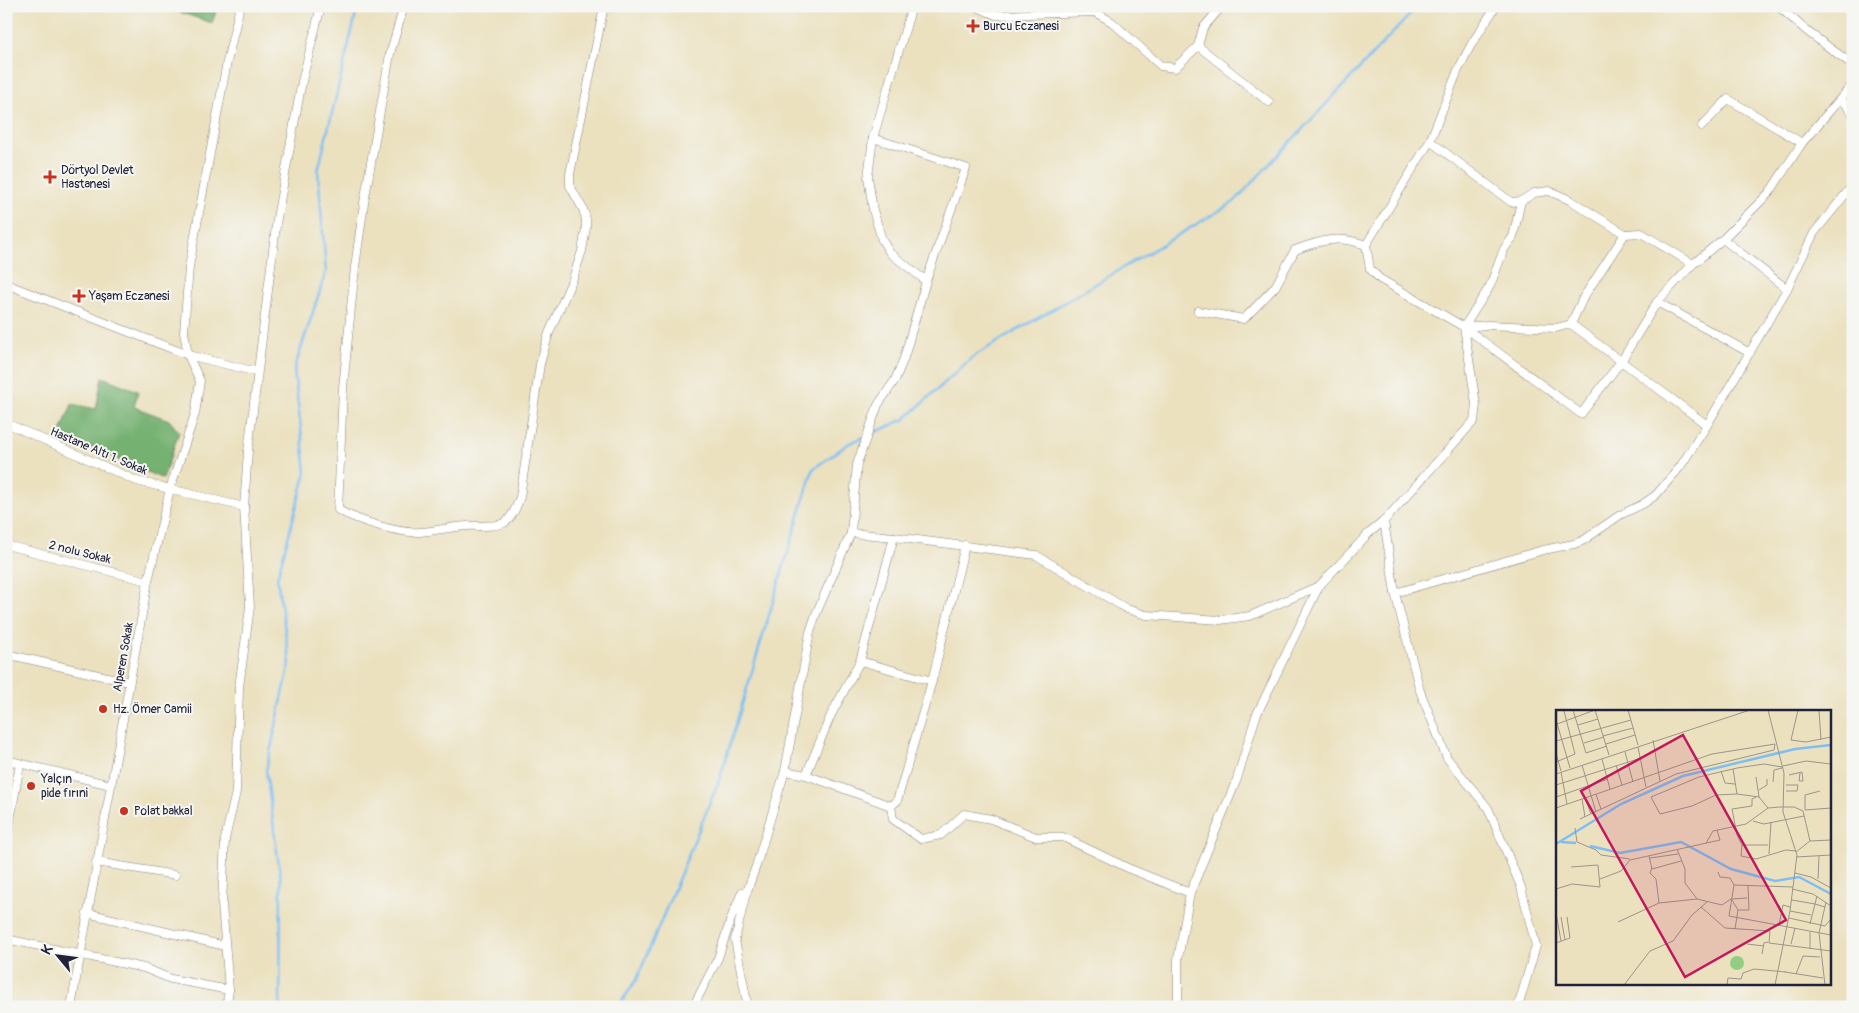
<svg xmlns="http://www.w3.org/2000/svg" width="1859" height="1013" viewBox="0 0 1859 1013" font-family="Pangolin,sans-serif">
  <rect width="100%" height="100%" fill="#f6f6f2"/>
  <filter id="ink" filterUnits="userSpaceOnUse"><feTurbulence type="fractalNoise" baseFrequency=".02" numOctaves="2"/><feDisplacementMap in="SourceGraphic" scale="10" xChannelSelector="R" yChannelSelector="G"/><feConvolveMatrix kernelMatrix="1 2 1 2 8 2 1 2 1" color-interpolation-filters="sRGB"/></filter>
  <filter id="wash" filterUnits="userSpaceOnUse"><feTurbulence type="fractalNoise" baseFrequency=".0096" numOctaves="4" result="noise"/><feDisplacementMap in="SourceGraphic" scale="20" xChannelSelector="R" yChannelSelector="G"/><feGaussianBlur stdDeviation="1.12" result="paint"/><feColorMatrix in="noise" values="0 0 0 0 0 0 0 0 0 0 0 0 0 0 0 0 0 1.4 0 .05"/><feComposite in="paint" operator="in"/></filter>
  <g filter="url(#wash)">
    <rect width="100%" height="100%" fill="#ebe1bf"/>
    <g fill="#74b171" stroke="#4b6a56">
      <path d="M161 6H218L212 23Z"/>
      <path d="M102 377 138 391 134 407 169 420 179 432 163 479 60 434 72 404 96 409Z"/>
    </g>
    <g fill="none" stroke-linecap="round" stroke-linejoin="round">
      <g stroke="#7dbff3" stroke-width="2.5">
        <path d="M869 435 905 419 974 356 1234 202 1418 6"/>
        <path d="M280 1007 281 881 266 770 290 663 277 578 306 472 294 370 326 272 318 171 358 6"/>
        <path d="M618 1007 637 979 719 781 813 469 848 444 864 437"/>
      </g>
    </g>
  </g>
  <g filter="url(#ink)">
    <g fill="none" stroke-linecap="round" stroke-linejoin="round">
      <defs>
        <g id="street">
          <path d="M404 6 390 54 364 203 355 267 343 388 338 510C357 520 398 534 420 532 435 531 450 527 466 526 478 525 493 528 504 523 513 518 517 505 520 497L540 364 549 333 573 278 582 251 586 228V219L583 209 570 186V174L604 6"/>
          <path d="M912 6 873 138 868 177 873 210 882 240 890 253 926 281"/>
          <path d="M975 6 996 15 1095 12 1112 22 1161 66 1175 68 1198 46 1203 28 1222 6"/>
          <path d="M1496 6 1471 45 1458 70 1430 141 1366 245 1370 269 1380 279 1464 327 1581 414 1622 360 1657 302 1693 264 1723 239 1770 192 1802 143 1853 84"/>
          <path d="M1778 6 1808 32 1853 65"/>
          <path d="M1198 46 1269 102"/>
          <path d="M1841 99 1853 114"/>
          <path d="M1702 126 1728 99 1802 143"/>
          <path d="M1430 141 1511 202 1521 201 1534 193 1549 191 1570 200 1625 234 1583 298 1571 324"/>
          <path d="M1625 234 1641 233 1693 264"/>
          <path d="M1723 239 1787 289"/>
          <path d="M6 284 188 355 257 372"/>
          <path d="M1657 302 1750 353"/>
          <path d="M1198 311 1244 319 1275 287 1295 250C1322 240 1338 235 1366 245"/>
          <path d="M1571 324 1707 425"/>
          <path d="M1464 327 1488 325 1556 328 1571 324"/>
          <path d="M6 423 137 481 244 507"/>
          <path d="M1384 521 1395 593 1420 691 1447 758 1488 808 1521 887 1536 946 1518 1007"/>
          <path d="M851 533 894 537 1036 555 1127 609 1146 615 1220 620 1250 616 1319 586 1368 534 1384 521 1474 421 1476 404 1464 327 1490 286 1504 249 1513 237 1521 201"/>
          <path d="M6 545 148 581"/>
          <path d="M1395 593 1543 550 1574 544 1584 540 1620 515 1643 504 1656 495 1680 467 1707 425 1787 289 1814 233 1853 185"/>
          <path d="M6 654 129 682"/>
          <path d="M860 661 932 681"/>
          <path d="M6 760 111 785"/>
          <path d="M785 771 806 775 891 806 897 801 932 681 965 545"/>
          <path d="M806 775 831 715 860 661 894 537"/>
          <path d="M891 806 893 819 921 839 941 835 964 814 991 819 1036 837H1063L1130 869 1190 893"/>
          <path d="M6 844 20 764"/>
          <path d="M96 862 175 875"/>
          <path d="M87 913 225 946"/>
          <path d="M6 939 144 968 171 979 229 990"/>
          <path d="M71 1007 148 581 170 489 195 414 200 381 188 355 184 332 189 267 227 62 240 6"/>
          <path d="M226 1007 229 990 222 904 225 839 236 792 239 687 250 607 244 507 248 451 277 218 302 81 321 6"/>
          <path d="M693 1007 718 958 732 916 742 892"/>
          <path d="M751 1007 747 1002 735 940 745 897 756 866 785 771 810 632 816 614 851 533 857 464 878 405 895 380 904 358 926 281 966 168 873 138"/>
          <path d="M1178 1007V959L1190 893 1237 779 1256 716 1319 586"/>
        </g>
      </defs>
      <use href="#street" stroke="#86827d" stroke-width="9"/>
      <use href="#street" stroke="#fff" stroke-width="8"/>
    </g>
  </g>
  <g fill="#c8321e" stroke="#f6f6f2" stroke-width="2">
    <path d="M970.5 18.5h5v5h5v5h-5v5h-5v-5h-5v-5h5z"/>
    <path d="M47.5 169.5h5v5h5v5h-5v5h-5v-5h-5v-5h5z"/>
    <path d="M76.5 288.5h5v5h5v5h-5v5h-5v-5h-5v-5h5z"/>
    <circle cx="103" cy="709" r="5"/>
    <circle cx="31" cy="786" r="5"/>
    <circle cx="124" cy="811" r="5"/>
  </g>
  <g text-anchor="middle" stroke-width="4" stroke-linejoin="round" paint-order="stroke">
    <g font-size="12" fill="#22223b" stroke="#f6f6f2" text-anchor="start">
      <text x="983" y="30">Burcu Eczanesi</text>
      <text x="61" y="174">Dörtyol Devlet<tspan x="61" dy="14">Hastanesi</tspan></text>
      <text x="89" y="300">Yaşam Eczanesi</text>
      <text x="113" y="713">Hz. Ömer Camii</text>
      <text x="41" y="783">Yalçın<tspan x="41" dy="14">pide fırıni</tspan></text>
      <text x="134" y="815">Polat bakkal</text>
    </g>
    <g font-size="12" fill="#22223b" stroke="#f6f6f2">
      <text transform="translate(99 451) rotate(23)" y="4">Hastane Altı 1. Sokak</text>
      <text transform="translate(80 552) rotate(14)" y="4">2 nolu Sokak</text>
      <text transform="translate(123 657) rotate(-80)" y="4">Alperen Sokak</text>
    </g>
  </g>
  <g transform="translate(1556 710)">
    <rect width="275" height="275" fill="#ebe1bf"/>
    <path d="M174 253a7 7 0 1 1 14 0a7 7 0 1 1-14 0Z" fill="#91ce83"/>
    <path fill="none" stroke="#7dbff3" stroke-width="2.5" d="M5 132 20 133M0 134 65 94 127 66 239 39 275 35M34 136 64 143 125 132 175 159 219 171 243 167 275 184"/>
    <path fill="none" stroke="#9b958a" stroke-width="1" d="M17 0 30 43 51 36M39 0 53 45M72 0 82 35M212 0 228 63 227 102 241 145 234 201 219 275M242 0 235 30 250 32 275 27M263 0 265 30M0 10 14 58M1 14 39 0M22 15 42 9M47 26 77 18M97 30 104 71M0 31 75 10M28 33 48 27M50 34 79 25M82 37 90 77M69 42 77 72M0 43 5 61M46 49 54 79M0 52 19 44 8 1M26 55 40 102M60 55 66 75M227 56 250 51 275 54M177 59 181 84M165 61 169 73 179 74M5 62 11 94M0 64 194 0M233 65 246 62 247 71H243L244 63M200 67 203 87M217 72 218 60 226 58M0 75 85 48M203 80 211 75V69M230 81H241L242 75H230M40 84 45 99M0 87 52 69M200 87 196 89V96L176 99 181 125 186 135 185 146 200 149 230 140 240 141M29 88 35 104M26 89 29 107M0 98 156 44 219 34 218 40 120 64 24 109M212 98 203 87 181 84 160 85 136 96 104 104 95 87 143 67 181 58 208 54 226 57M249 100V85L264 81M249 100 275 98M197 111 208 114 248 106M19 118 21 132 40 140 45 145 74 149M150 133 157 121 190 114 212 98 224 97H238L247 101 254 131M186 135H212M121 139 129 159V173L141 189 166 195 175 189 191 188M240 142 254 131 275 130M213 144 215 112M93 146 96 159 125 151M240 147 275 145M94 148 122 144M96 158 94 163 100 169 103 193M162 162 164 167 174 168 178 175M239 163 255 167 275 178M44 169 65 161 74 150 164 130 161 120M262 169 263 146M237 177 178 175 173 206 275 225M0 179 16 174 44 177 42 155 15 157M236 179 257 184 275 196M261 186 259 194 269 197M176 190 182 200 179 219M236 190 259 194 254 214M145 197 169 218 214 221 213 233 275 241M182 200H193L192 175M234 201 255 205M0 203 5 231M5 207 9 230M233 208 269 216 275 209M62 212 103 193 141 189M223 215 227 195 234 197M254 222V239M0 233 14 228 11 207M191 234 208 236M235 234 239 218M206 244 208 233 212 232M229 262 267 268M240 264 247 246 264 247M68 275 94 241 117 231 136 205 151 192M171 275 172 268 185 269 187 263 198 259 230 262M269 275 263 223 270 192"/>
    <path fill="#c2185b" fill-opacity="0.15" stroke="#c2185b" stroke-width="2.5" d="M127 25 230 210 129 267 25 81Z"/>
    <rect width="275" height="275" fill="none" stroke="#22223b" stroke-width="2.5"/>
  </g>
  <rect width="1859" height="1013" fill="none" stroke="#f6f6f2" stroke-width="25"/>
  <g transform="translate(58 956) rotate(299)" stroke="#f6f6f2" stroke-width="4" paint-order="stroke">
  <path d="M0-4L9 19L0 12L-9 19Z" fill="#22223b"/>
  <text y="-8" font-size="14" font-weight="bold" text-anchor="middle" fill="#22223b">K</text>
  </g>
</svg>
